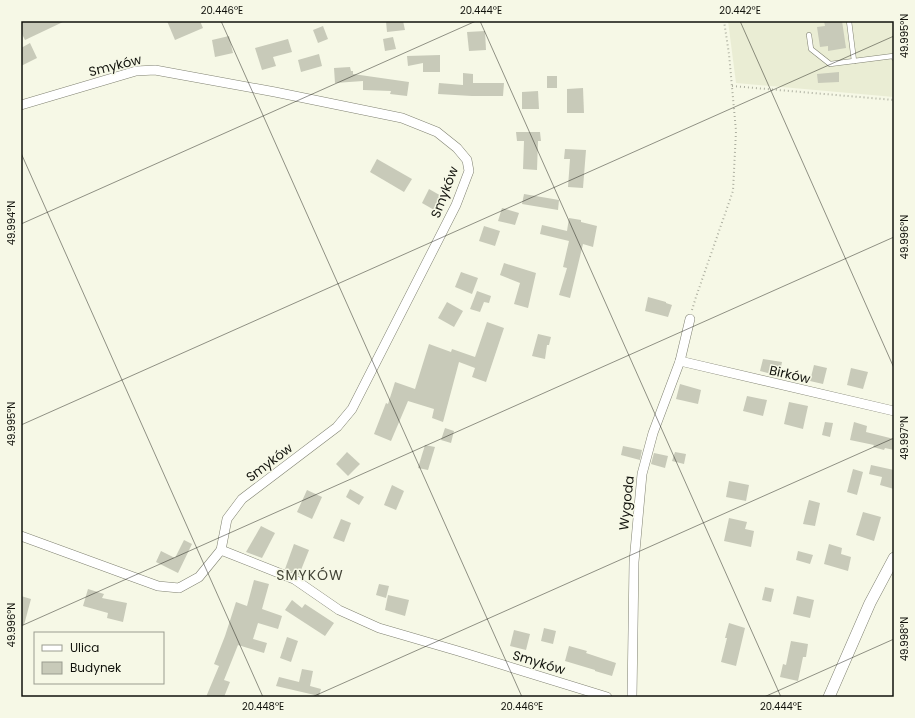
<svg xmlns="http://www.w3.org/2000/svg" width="915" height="718" viewBox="0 0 915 718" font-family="Poppins,sans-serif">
  <rect width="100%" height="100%" fill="#f6f8e6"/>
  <path fill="#eaedd4" d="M728 21H894V97L736 83Z"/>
  <g fill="#c8cab9">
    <path d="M21 21H65L25 40 21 32Z"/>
    <path d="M167 21H200L203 28 175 40Z"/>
    <path d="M386 21H403L405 30 387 32Z"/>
    <path d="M824 21H842L846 48 828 51V46L820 47 817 27 825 26Z"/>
    <path d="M323 26 328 39 318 43 313 30Z"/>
    <path d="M485 31 486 50 469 51 467 32Z"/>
    <path d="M229 36 233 53 215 57 212 40Z"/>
    <path d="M393 37 396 49 385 51 383 39Z"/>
    <path d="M288 39 292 52 273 57 276 66 262 70 255 48Z"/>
    <path d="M30 43 37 58 21 66V48Z"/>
    <path d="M319 54 322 66 301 72 298 60Z"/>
    <path d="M440 55V72H423V63L408 66 407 56Z"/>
    <path d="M350 67 351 71H353V74L409 82 407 96 390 94 391 91 363 90V81L335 83 334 68Z"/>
    <path d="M839 72V82L818 83 817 74Z"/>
    <path d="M463 73 473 74V83H504L503 96H472L438 94 439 83 463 85Z"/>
    <rect x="547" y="76" width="10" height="12"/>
    <path d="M583 88 584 113H567V89Z"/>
    <path d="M538 91 539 109H522V92Z"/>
    <path d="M516 132H540L541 141H538L537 170 523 169 524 141H517Z"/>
    <path d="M565 149 586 150 583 188 568 187 570 159H564Z"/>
    <path d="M377 159 412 179 404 192 370 172Z"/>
    <path d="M429 189 443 197 436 211 422 203Z"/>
    <path d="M524 194 559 200 558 210 522 204Z"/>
    <path d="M502 208 519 213 515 225 498 221Z"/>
    <path d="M569 218 581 220V222L597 226 593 247 583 244 570 298 559 295 567 268 563 267 569 241 540 234 542 225 567 231Z"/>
    <path d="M484 226 500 231 495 246 479 241Z"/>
    <path d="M504 263 536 273 528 308 514 304 520 283 500 275Z"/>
    <path d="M461 272 478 278 472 294 455 287Z"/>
    <path d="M477 291 491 296 489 303 484 302 480 312 470 309Z"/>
    <path d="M648 297 666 302V303L672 305 668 317 645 311Z"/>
    <path d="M447 302 463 311 454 327 438 318Z"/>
    <path d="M487 322 504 328 486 382 472 377 475 368 459 362 443 422 432 418 434 409 408 401 391 441 374 434 386 403 388 404 395 382 415 389 429 344 451 352 452 349 475 357Z"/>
    <path d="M538 334 551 337 549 345H547L545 359 532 356Z"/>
    <path d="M763 359 782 362 779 376 760 371Z"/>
    <path d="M814 365 827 368 823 384 810 381Z"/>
    <path d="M851 368 868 372 863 389 847 385Z"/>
    <path d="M680 384 701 390 698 404 676 399Z"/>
    <path d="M747 396 767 400 763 416 743 411Z"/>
    <path d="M789 402 808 406 803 429 784 424Z"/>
    <path d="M825 422 833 423 830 437 822 435Z"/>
    <path d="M854 422 867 426 866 432 894 439V450L885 448 884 450 873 447 874 445 850 440Z"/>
    <path d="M445 428 454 431 451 443 441 440Z"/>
    <path d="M425 445 435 447 428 470 418 468Z"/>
    <path d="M623 446 642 450 640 460 621 455Z"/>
    <path d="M347 452 360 464 348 476 336 464Z"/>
    <path d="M675 452 686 454 684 464 672 461Z"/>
    <path d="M654 453 668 456 665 468 651 464Z"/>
    <path d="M871 465 894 470V489L880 485 882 477 869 474Z"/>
    <path d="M853 469 863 472 857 495 847 492Z"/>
    <path d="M729 481 749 485 746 501 726 497Z"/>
    <path d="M392 485 404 491 396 510 384 505Z"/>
    <path d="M350 489 364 497 359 505 346 497Z"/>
    <path d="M307 490 322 497 312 519 297 512Z"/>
    <path d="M809 500 820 503 815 526 803 524Z"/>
    <path d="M863 512 881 517 874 541 856 535Z"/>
    <path d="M729 518 747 522 745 529 754 531 751 547 724 541Z"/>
    <path d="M341 519 351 523 344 542 333 538Z"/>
    <path d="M261 526 275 533 262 558 246 552Z"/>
    <path d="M184 540 192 544 178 573 156 562 161 551 175 558Z"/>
    <path d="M294 544 309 550 299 575 285 569Z"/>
    <path d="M829 544 842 548 841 554 851 557 848 571 824 564Z"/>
    <path d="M798 551 813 555 810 564 796 560Z"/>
    <path d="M254 580 269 584 262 609 282 616 278 629 258 623 253 639 267 643 264 653 238 645 224 680 230 682 224 697H206L219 666 214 664 225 636 236 602 247 606Z"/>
    <path d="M379 584 389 586 386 598 376 595Z"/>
    <path d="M765 587 774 589 771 602 762 600Z"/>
    <path d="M88 589 104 594 102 598 127 603 123 622 107 618 108 613 83 606Z"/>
    <path d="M388 595 409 600 405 616 385 610Z"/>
    <path d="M21 596 31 599 24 625H21Z"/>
    <path d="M797 596 814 600 810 618 793 614Z"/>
    <path d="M292 600 302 608 305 604 334 623 325 636 285 610Z"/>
    <path d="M729 623 745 628 736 666 721 662 727 638H725Z"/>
    <path d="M544 628 556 631 553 644 541 641Z"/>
    <path d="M514 630 530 634 526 650 510 646Z"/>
    <path d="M287 637 298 641 291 662 280 658Z"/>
    <path d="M791 641 808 644 806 657H803L798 681 780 677 783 664 786 665Z"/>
    <path d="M569 646 587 651 586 653 616 663 612 676 595 671V670L565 661Z"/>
    <path d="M302 669 313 671 310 686 321 689 319 696 276 686 279 677 299 682Z"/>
  </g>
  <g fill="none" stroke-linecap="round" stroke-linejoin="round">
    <defs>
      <g id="service">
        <path d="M849 21 854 61 893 56 894 58"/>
        <path d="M809 35 811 49 830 64 854 61"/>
      </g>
      <g id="minor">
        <path d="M21 105 136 71 155 70 275 92 402 118 437 132 457 148 467 160 469 171 456 205 352 409 337 427 242 499 227 519 221 550 199 577 179 588 158 586 21 536"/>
        <path d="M680 361 894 411"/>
        <path d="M221 550 294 579 339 610 379 628 458 651 607 697"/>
        <path d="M632 697 634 562 642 474 653 433 680 361 690 319"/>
      </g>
      <path id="tertiary" d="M829 697 870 603 894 558"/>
    </defs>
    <use href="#service" stroke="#808272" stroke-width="5.5"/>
    <use href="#minor" stroke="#808272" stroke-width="10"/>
    <use href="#tertiary" stroke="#808272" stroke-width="12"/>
    <g stroke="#adafa0" stroke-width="2" stroke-dasharray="1 3" stroke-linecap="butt">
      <path d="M732 86 894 100"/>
      <path d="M692 310 696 297 733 191 736 131 729 54 724 21"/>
    </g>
    <use href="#service" stroke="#fff" stroke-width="4.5"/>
    <use href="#minor" stroke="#fff" stroke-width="9"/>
    <use href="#tertiary" stroke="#fff" stroke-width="11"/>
  </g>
  <path fill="none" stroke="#11120c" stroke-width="1" stroke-opacity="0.45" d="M221 21 522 697M480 21 781 697M740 21 894 368M21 23 24 21M21 153 263 697M21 224 476 21M21 425 894 36M21 626 894 237M312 697 894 438M764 697 894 639"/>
  <g text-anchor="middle" stroke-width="3" stroke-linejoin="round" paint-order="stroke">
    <g font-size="13" fill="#11120c" stroke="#f6f8e6">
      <text transform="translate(115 65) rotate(-14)" y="5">Smyków</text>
      <text transform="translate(444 192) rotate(-69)" y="5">Smyków</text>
      <text transform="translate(790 374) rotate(13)" y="5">Birków</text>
      <text transform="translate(269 462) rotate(-37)" y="5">Smyków</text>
      <text transform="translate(626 503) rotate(-84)" y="5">Wygoda</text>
      <text transform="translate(539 662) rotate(17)" y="5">Smyków</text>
    </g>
    <g font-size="14" letter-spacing="1" fill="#434436" stroke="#f6f8e6">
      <text x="310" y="580">SMYKÓW</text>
    </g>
  </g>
  <rect width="915" height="718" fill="none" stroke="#f6f8e6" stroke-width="44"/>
  <rect x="34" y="632" width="130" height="52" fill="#f6f8e6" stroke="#9a9c8f"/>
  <rect x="42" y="645" width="20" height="6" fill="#ffffff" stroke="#9a9c8f"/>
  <text x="70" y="652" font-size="12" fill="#11120c">Ulica</text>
  <rect x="42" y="662" width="20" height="12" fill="#c8cab9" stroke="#9a9c8f"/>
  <text x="70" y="672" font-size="12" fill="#11120c">Budynek</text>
  <rect x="22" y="22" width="871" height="674" fill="none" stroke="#11120c" stroke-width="1.5"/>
  <g font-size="10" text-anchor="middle" fill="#11120c">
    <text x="222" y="14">20.446°E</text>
    <text x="481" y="14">20.444°E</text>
    <text x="740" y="14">20.442°E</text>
    <text transform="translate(904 36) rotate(-90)" y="4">49.995°N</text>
    <text transform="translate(11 223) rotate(-90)" y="4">49.994°N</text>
    <text transform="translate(904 237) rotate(-90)" y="4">49.996°N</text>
    <text transform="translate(11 424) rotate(-90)" y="4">49.995°N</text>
    <text transform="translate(904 438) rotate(-90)" y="4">49.997°N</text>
    <text transform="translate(11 625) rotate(-90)" y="4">49.996°N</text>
    <text transform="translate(904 639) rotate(-90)" y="4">49.998°N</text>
    <text x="263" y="710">20.448°E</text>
    <text x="522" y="710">20.446°E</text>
    <text x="781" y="710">20.444°E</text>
  </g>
</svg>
